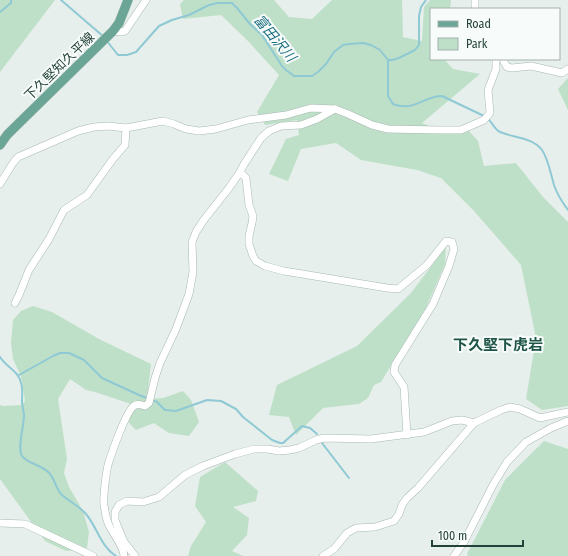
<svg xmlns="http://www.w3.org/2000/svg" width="568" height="556" viewBox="0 0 568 556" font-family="'Fira Sans Condensed','Noto Sans JP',sans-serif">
  <rect width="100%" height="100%" fill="#e6efeb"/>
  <g fill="#bfe0c8">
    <path d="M0 0H55L0 72Z"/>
    <path d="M184 0H274L289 17 312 19 332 0H402L403 37 422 41 424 7 430 0H451L450 9H431V59H444L453 69 480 74 422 123 439 130 469 131 478 141 484 166 516 163 543 197 568 222V406L542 410 526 399 536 338 521 265 474 211 441 178 417 170 361 160 336 143 301 149 288 181 269 174 286 139 299 135 297 120 265 125 257 112 279 75 247 40 221 15 183 19 180 4Z"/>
    <path d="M568 78V110L558 89Z"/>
    <path d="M446 247 445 264 426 308 381 382 374 385 368 398 359 404 323 408 296 435 289 417 269 415 277 385 357 346 411 293Z"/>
    <path d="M33 306 52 312 99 339 151 364 147 399 163 398 183 391 191 400 199 422 189 436 169 433 154 423 136 430 129 423 131 404 95 392 86 390 70 379 58 399 67 459 64 473 69 487 83 511 89 532 87 548 78 550 66 551 45 541 0 479V405L3 406 22 405 25 401 21 376 13 359 11 343 13 320 21 311Z"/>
    <path d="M544 441 568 449V556H468L467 554 505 480Z"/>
    <path d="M225 462 258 491 256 501 233 507 249 518 247 535 232 551 243 556H188L191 546 206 522 195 506 200 477Z"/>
  </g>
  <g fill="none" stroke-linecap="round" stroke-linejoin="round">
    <g stroke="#8ec9d4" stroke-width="2">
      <path d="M61 0 104 37"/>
      <path d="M0 12 11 3V0"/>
      <path d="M106 40 118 55H127L136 52 159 26 172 20 189 15 209 5 218 3H232L237 8 250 24 262 35 282 66 286 70 294 76H312L318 72 326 64 334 52 343 45 349 44 363 43 371 45 380 50 388 60V96L393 104C398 106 403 107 409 106 421 104 429 96 442 96L484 116"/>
      <path d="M388 60H392L399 58 415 50 419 45V16L421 7 426 0"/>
      <path d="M488 119C492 122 495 130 500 132 514 138 532 137 542 150 548 158 551 175 554 185 557 194 562 202 568 210"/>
      <path d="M0 357C6 367 19 371 21 383 23 388 22 395 22 401 22 406 24 411 24 416 24 425 17 449 22 456 27 464 44 465 50 474 55 480 56 489 62 495 70 502 79 506 86 514 97 527 101 547 116 556"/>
      <path d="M19 375 53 356 60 353H69L84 360 102 378 139 395 157 402 165 410 176 411 207 400 221 401 236 409 243 417 272 440 280 443H283L302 426 310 428 317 434"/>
      <path d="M322 443 349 478"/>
    </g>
    <defs>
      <g id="minor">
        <path d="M475 0V9"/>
        <path d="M113 31 121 32 125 31 146 0"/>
        <path d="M503 59 504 62 507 67 512 68 531 66 562 73 568 69"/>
        <path d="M240 172 246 178 249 205 253 216 252 223 249 236V244L253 256 256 261 265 266 284 271 387 288 398 289 427 265 446 241 452 242 454 249 449 266 433 304 395 365 394 372 404 387 407 435"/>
        <path d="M0 184 13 163 18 157 78 131 94 127 108 126 126 128 163 121 174 124 186 129 199 131 216 129 248 120 286 115 311 108 335 109 348 114 372 125 388 129 439 130H461L484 120 490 113 488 90 496 69V59"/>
        <path d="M15 303 19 295 29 270 49 239 64 210 87 195 113 159 125 145 126 128"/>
        <path d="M0 523 25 524 93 556"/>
        <path d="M124 556C124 546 112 533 108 523 106 518 105 511 104 505 103 497 106 474 108 465 111 455 126 411 134 406 137 403 141 405 145 406L149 403 155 378 160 363 176 329 189 294 193 272 192 242 196 232 203 221 229 188 240 172 243 166 261 138 269 131 281 126 301 125 317 119 335 109"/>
        <path d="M135 556 124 542 115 520V512L119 505 127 501 143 502 159 497 185 475 203 466 235 454 254 449H267L279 451 290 450 299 448 316 440 324 438 371 439 424 432 452 421 462 420 474 423"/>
        <path d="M323 556 334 549 347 533 356 528 375 527 394 521 399 514 402 505 407 498 418 488 474 423 501 410 510 407 520 409 540 418 568 412"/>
        <path d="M454 556 464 542 493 485 507 462 526 442 551 428 568 421"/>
      </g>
      <path id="major" d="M0 145 7 135 14 128 113 31 119 23 128 0"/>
    </defs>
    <use href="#minor" stroke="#a8b8b2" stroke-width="8"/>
    <use href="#major" stroke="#c2cac8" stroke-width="10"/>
    <use href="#minor" stroke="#fff" stroke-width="7"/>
    <use href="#major" stroke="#6aa596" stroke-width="9"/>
  </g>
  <g text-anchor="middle" stroke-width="4" stroke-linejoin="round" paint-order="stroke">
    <g font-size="13" fill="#24423a" stroke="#f7fbf9">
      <text transform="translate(59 66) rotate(-44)" y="5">下久堅知久平線</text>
    </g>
    <g font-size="14" font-style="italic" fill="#1c6f80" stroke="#f7fbf9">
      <text transform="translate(275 38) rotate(50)" y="5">富田沢川</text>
    </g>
    <g font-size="15" font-weight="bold" fill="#1f5548" stroke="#f7fbf9">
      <text x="498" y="350">下久堅下虎岩</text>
    </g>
  </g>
  <rect x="430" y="8" width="130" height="52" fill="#f7fbf9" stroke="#a3b1ad"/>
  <rect x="438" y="21" width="20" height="6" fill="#6aa596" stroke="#a3b1ad"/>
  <text x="466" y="28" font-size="12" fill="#24423a">Road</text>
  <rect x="438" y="38" width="20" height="12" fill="#bfe0c8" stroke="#a3b1ad"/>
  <text x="466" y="48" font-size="12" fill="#24423a">Park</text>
  <path d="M432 540v6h91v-6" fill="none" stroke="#24423a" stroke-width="2"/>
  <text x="438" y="540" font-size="12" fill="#24423a" stroke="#f7fbf9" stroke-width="3" paint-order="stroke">100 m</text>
</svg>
